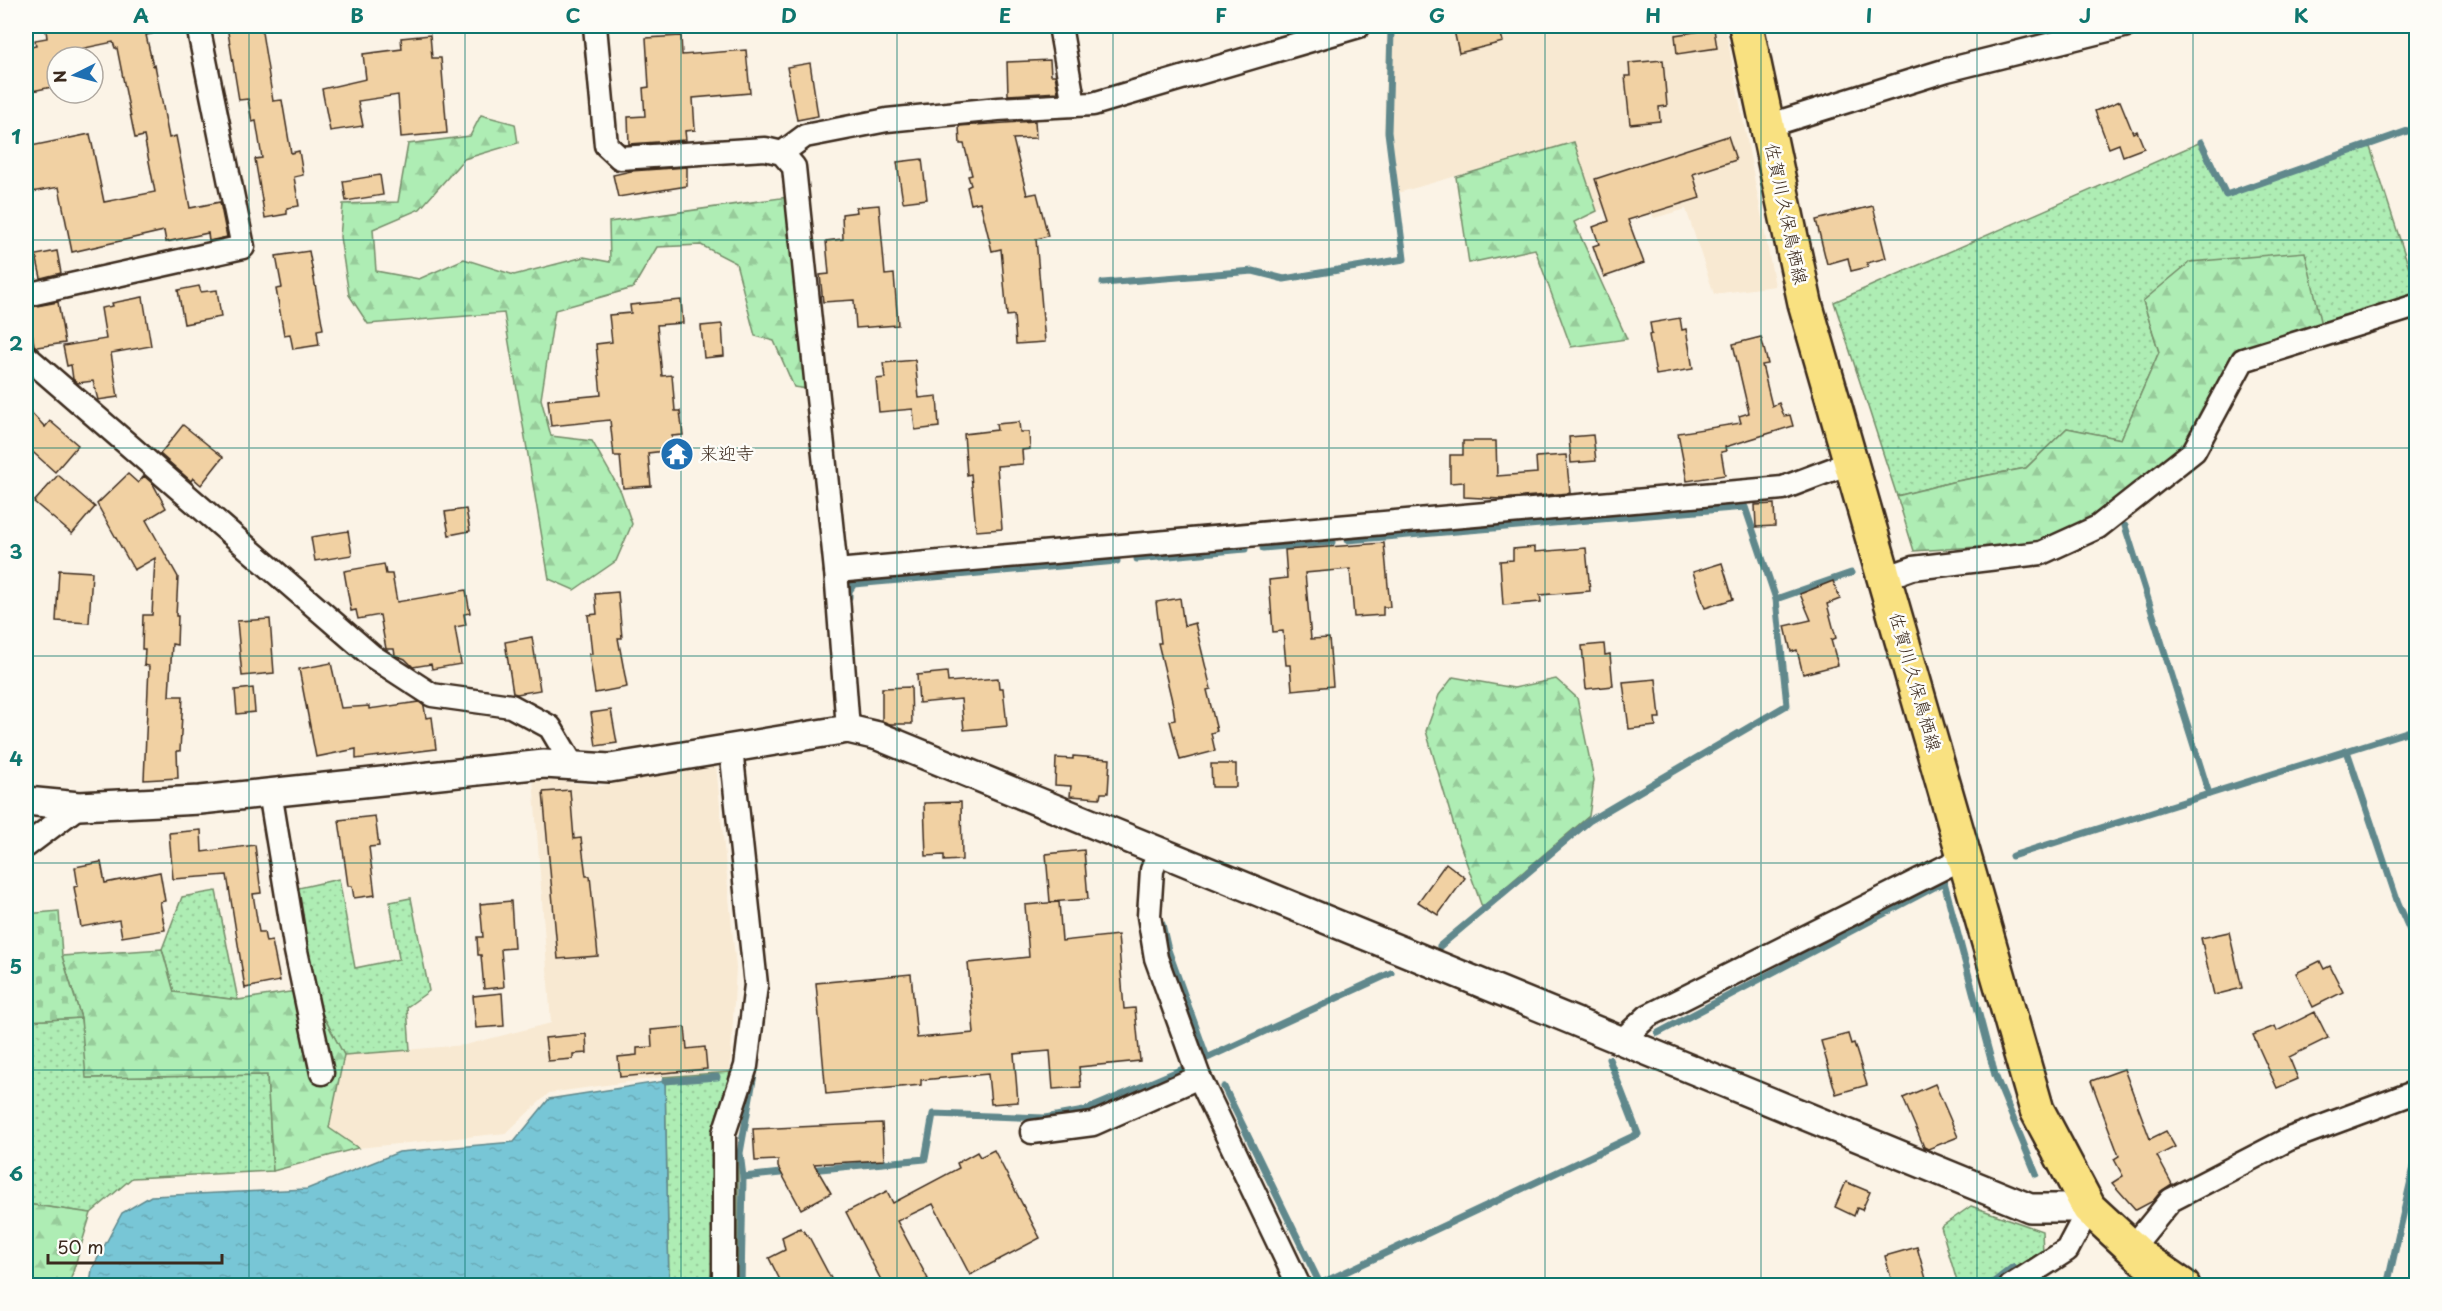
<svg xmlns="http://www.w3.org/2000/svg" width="2442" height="1311" viewBox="0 0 2442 1311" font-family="'Playpen Sans','Klee One',sans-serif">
  <defs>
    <pattern id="grass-dots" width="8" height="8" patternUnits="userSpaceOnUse" patternTransform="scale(1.5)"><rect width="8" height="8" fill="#aeedb4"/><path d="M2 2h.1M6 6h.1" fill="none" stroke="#97cb9a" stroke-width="1.8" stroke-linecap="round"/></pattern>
    <pattern id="forest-firs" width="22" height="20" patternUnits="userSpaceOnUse" patternTransform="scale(1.5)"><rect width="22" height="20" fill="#aeedb4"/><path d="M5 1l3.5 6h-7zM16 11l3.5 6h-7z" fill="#97cb9a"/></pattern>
    <pattern id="cemetery-stones" width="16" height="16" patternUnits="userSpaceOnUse" patternTransform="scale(1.5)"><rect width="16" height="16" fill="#aeedb4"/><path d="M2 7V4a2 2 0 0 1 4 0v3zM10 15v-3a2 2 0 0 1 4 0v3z" fill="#97cb9a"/></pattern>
    <pattern id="water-ripples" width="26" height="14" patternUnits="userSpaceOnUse" patternTransform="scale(1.5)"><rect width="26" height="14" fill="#78c6d6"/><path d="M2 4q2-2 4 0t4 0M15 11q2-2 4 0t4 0" fill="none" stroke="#69aab7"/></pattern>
  </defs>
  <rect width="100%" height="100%" fill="#fbf3e6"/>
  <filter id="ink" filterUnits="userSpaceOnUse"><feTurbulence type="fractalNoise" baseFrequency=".0167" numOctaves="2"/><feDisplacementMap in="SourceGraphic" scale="12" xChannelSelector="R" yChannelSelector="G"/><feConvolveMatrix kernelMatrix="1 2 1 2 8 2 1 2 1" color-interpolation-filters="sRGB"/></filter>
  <g filter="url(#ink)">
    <g fill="#f8e9d2">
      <path d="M1399 26H1725L1775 286 1714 294 1686 209 1654 218 1643 196 1597 211 1574 142 1394 194 1384 130 1387 30Z"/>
      <path d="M716 765 736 968 730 1072 663 1077 549 1093 506 1133 358 1148 329 1128 344 1055 465 1045 551 1023 533 778 601 786Z"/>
    </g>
    <g fill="url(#grass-dots)" stroke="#748c69" stroke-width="1.5">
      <path d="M2201 142 2226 195 2369 144 2416 289V297L2322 325 2143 301 2159 352 2121 439 2067 428 2026 468 1952 482 1897 496 1834 302Z"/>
      <path d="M339 879 355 968 399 959 390 902 411 898 429 991 407 1007 410 1050 344 1055 309 989 294 889Z"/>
      <path d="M216 891 238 1000 174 992 162 949 182 897Z"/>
      <path d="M81 1018 87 1078 267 1075 273 1171 132 1178 91 1213 26 1204V1021Z"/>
      <path d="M730 1072 714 1137 738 1153V1285H669L665 1081 663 1077Z"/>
      <path d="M1971 1206 2042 1231 2043 1254 1991 1285H1958L1941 1227Z"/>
    </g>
    <g fill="url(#forest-firs)" stroke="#748c69" stroke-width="1.5">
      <path d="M481 115 515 124 518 143 464 159 420 209 373 229 376 271 419 279 464 259 514 275 584 257 610 262 609 222 788 197 808 389 794 387 774 341 755 336 736 263 701 245 657 247 633 288 555 310 541 399 551 436 592 441 621 492 632 524 616 561 574 590 549 579 504 313 368 324 349 295 340 237 343 204 398 202 408 144 470 136Z"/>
      <path d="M1574 142 1597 211 1574 222 1627 339 1571 347 1535 249 1469 263 1456 177Z"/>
      <path d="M2305 252 2322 325 2234 357 2191 445 2097 518 2040 543 1914 551 1897 496 1952 482 2026 468 2067 428 2121 439 2159 352 2143 301 2190 262Z"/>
      <path d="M1453 677 1514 688 1556 679 1577 698 1594 780 1589 816 1482 907 1456 833 1426 731 1439 695Z"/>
      <path d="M162 949 174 992 238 1000 309 989 344 1055 329 1128 358 1148 273 1171 267 1075 86 1078 81 1018 62 956Z"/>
      <path d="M26 1204 91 1213 69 1285H26Z"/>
    </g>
    <path fill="url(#cemetery-stones)" stroke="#748c69" stroke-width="1.5" d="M59 911 62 956 81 1018 26 1021V914Z"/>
    <path fill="url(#water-ripples)" stroke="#60888c" stroke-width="1.5" d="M665 1081 669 1285H90L92 1269 122 1213 151 1196 307 1189 399 1152 514 1142 549 1099Z"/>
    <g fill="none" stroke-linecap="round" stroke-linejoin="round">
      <g stroke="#60888c" stroke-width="7">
        <path d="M2201 142 2226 195 2416 128"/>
        <path d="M1103 283 1253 271 1284 279 1404 259 1388 132 1391 32"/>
        <path d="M2125 526 2209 794"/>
        <path d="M1348 540 1745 507 1776 599 1851 573"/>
        <path d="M1263 548 1332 542"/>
        <path d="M1137 559 1245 549"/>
        <path d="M849 597V591L854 584 1117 561"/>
        <path d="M2347 751 2398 903 2416 944"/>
        <path d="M2012 856 2416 729"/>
        <path d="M1162 924 1168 950 1207 1058 1391 973"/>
        <path d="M1440 946 1589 821 1787 705 1776 599"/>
        <path d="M1658 1033 1944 882 1995 1075 2036 1174"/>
        <path d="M755 1069 740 1153 743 1177 790 1172"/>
        <path d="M665 1081 717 1077"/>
        <path d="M1224 1087 1321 1286"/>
        <path d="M810 1170 925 1159 933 1114 1045 1118 1084 1111 1183 1069"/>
        <path d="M1320 1284 1638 1134 1609 1059"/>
        <path d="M741 1286 743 1177"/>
        <path d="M1989 1286 2013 1267"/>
        <path d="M2387 1286 2416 1158"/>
      </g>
    </g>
    <g fill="#f1d1a3" stroke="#3b2a1e" stroke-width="1.5">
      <path d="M68 26H151L152 34 146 35 153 66 155 65 169 138 176 136 190 208 220 202 227 237 209 241 208 233 166 242 164 231 72 252 59 187 26 193V147L90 134 104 202 155 192 144 136 135 138 117 48H115L113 42 61 53 62 57H57V86L32 91 26 48 36 46 35 40 47 38 46 30Z"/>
      <path d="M227 26H261L273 101 282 100 291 153 299 151 303 175 294 177 299 206 287 208V214L265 218 255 159 262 158 256 121 252 122 248 99 239 100Z"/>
      <path d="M1453 26H1499L1503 42 1459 53Z"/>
      <path d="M1714 29 1717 48 1677 54 1675 35Z"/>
      <path d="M430 35 432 58H441L447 133 401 137 398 95 358 101 363 126 330 131 322 89 366 79 363 54 402 49 401 38Z"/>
      <path d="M681 36 682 55 746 50 750 93 693 98 695 130 685 131 686 140 629 144 628 117 645 116 643 88 649 87 646 38Z"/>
      <path d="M1050 60 1051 75H1055L1058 92 1008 95 1007 62Z"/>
      <path d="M1663 60 1667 106 1659 107 1660 121 1630 124 1625 76H1630L1629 63Z"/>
      <path d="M810 63 818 116 797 120 787 67Z"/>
      <path d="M2120 101 2133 133 2137 131 2144 148 2123 156 2119 144 2109 148 2095 111Z"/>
      <path d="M1035 121 1036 138 1013 139 1027 195 1037 193 1048 236 1036 239 1045 342 1016 344 1014 315 1007 316 1001 249 992 251 980 202 971 204 967 187 971 185 968 176 972 175 964 144H960L959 126Z"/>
      <path d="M1728 136 1736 160 1693 174 1700 198 1628 220 1644 263 1604 277 1593 246 1599 244 1593 227 1609 221 1595 179Z"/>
      <path d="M922 159 927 199 903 202 897 162Z"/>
      <path d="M687 167V186L618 197 613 175 631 171Z"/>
      <path d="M380 175 383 195 346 201 343 181Z"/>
      <path d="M879 205 885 275 894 274 898 325 856 328 854 300 823 302 820 275 829 274 826 241 843 239 842 214 857 212 856 207Z"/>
      <path d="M1873 206 1886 258 1867 263 1868 267 1851 271 1848 258 1827 264 1816 220Z"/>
      <path d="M57 251 61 273 41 278 36 255Z"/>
      <path d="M309 251 323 329 317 330 319 345 293 349 290 334 284 335 276 289 282 288 276 256Z"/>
      <path d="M199 286 201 292 217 290 221 317 184 324 178 290Z"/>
      <path d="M143 297 151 346 111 353 118 397 98 400 93 381 78 383 73 379 71 365 67 366 63 346 106 339 101 308 113 306 112 303Z"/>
      <path d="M681 300 683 323 657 325 662 376 672 375 675 411H680L683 435 672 436 673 450 648 453 651 486 623 488 620 456H614L610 420 551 426 548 400 601 395 596 344 612 342 609 315 631 313 630 305Z"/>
      <path d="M58 302 65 343 37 347 34 345 31 325 26 326V308Z"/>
      <path d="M1680 318 1682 330 1686 329 1693 369 1656 375 1649 335 1652 334 1650 323Z"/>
      <path d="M722 324 724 356 704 358 701 326Z"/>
      <path d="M1761 337 1768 364 1762 365 1772 406 1779 403 1784 416 1790 415 1793 426 1725 447 1726 451 1721 452 1725 475 1687 481 1678 433 1741 423 1739 416 1749 413 1733 344Z"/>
      <path d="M915 360 919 398 937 396 939 427 915 430 913 409 879 412 876 379 885 378 883 363Z"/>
      <path d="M26 407 45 427 50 421 78 445 55 472 26 446Z"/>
      <path d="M1019 422 1020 432H1029L1030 449 1022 450 1023 464 997 466 1002 529 976 531 971 474 967 475 964 434 997 430 996 424Z"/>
      <path d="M183 425 223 457 201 485 193 478 191 481 160 454Z"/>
      <path d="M1593 435 1596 461 1571 463 1569 437Z"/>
      <path d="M1463 441H1496L1497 476 1537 473 1536 457 1566 455 1570 493 1501 499 1464 497V482L1450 483V455H1463Z"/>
      <path d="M128 474 138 483 144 476 153 484 166 508 146 520 178 577 176 616H178L177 645 172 644 169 696H183L180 751H177L178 778 144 780 149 666 144 665 145 649H142L143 615H152L155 558 134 570 97 504Z"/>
      <path d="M58 475 95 507 72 534 34 502Z"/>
      <path d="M1774 504 1775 526 1756 527 1755 505Z"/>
      <path d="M466 509 470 531 449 535 445 512Z"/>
      <path d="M348 531 352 555 315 561 311 537Z"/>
      <path d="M1384 543 1390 607H1383V615L1354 617 1350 569 1305 573 1311 639 1329 638 1333 686 1292 690 1290 665H1286L1283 631 1273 632 1269 580 1287 578 1285 550Z"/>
      <path d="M1535 547V552L1586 548 1590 591 1540 595 1541 602 1503 605 1500 561 1513 560V549Z"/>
      <path d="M1722 563 1733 599 1705 608 1693 572Z"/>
      <path d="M384 564 386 574H392L397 602 466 590 470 613 464 614 466 625 455 627 461 664 432 669 431 664 413 667 405 659 395 655 394 649H386L380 615 358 619 356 610 351 611 344 571Z"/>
      <path d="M59 570 92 572 89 623 56 621Z"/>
      <path d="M1833 581 1840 599 1827 604 1836 638 1831 640 1838 665 1803 674 1797 650 1791 652 1785 626 1811 620 1800 594Z"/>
      <path d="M618 592 622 638H618L627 687 595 693 589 654H592L588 615 597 614 595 594Z"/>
      <path d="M1180 598 1184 626 1195 623 1211 689 1207 690 1217 731 1211 733 1215 751 1180 760 1170 721 1175 720 1173 705 1158 643H1161L1156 602Z"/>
      <path d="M270 619 274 673 242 676 237 621Z"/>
      <path d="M532 637 540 690 517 694 513 693 505 642Z"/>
      <path d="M1604 644 1605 655 1610 654 1613 686 1586 689 1582 646Z"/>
      <path d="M331 663 341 708 369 706V709L419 702 424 706 426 718 432 717 436 749 356 759V749L316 757 299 669Z"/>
      <path d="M947 672 948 682 998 678 999 688H1003L1007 726 964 730 961 699 919 703 917 675Z"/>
      <path d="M1656 679 1660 718H1655L1656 726 1629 729 1623 682Z"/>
      <path d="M911 687 912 724H890L882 721V688Z"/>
      <path d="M253 688 255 712 237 714 235 690Z"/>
      <path d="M611 710 617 743 596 746 591 713Z"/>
      <path d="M1073 756 1110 759 1108 793H1101L1100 798 1070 796 1071 786 1055 785 1056 758 1073 759Z"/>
      <path d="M1211 764H1236V787H1212Z"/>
      <path d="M570 790 574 839 581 838 586 876H590L598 956 558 959 543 792Z"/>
      <path d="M961 802 962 860 944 861V855L926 856 924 803Z"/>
      <path d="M375 816 379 846 369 847 375 895 354 898 352 886H348L339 820Z"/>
      <path d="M201 830 202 852 255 845 261 893 253 894 259 932H264L266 942 272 941 280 981 245 988 227 875 173 879 169 833Z"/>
      <path d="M1084 850 1088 899 1050 902 1046 854Z"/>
      <path d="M101 862 105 883 160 872 165 901 160 902 165 930 122 937 119 920 81 927 74 887 78 886 75 867Z"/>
      <path d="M1446 863 1465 878 1438 915 1418 902Z"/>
      <path d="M511 901 514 948 501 949 504 987 484 989 481 955H478L477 937H483L480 904Z"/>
      <path d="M1059 902 1062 941 1118 935 1124 1009 1135 1008 1140 1061 1079 1067 1081 1087 1053 1089 1050 1051 1014 1054 1018 1102 991 1104 988 1074 921 1080V1085L826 1094 816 983 911 974 917 1038 974 1033 968 963 1029 957 1025 905Z"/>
      <path d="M2229 932 2242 988 2214 995 2201 938Z"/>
      <path d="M2320 961 2324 969 2330 966 2343 992 2313 1007 2296 973Z"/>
      <path d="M502 993 504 1026 476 1028 473 996Z"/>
      <path d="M2315 1012 2328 1038 2289 1057 2298 1079 2277 1088 2253 1035 2275 1026 2277 1031Z"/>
      <path d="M685 1027 687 1049 705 1047 707 1069 620 1077 618 1057 637 1055V1048L652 1047 651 1030Z"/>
      <path d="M586 1034 587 1053 573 1054V1059L548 1061 545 1038Z"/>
      <path d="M1848 1034 1851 1044 1854 1043 1867 1085 1836 1094 1821 1041Z"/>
      <path d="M2124 1069 2150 1139 2166 1131 2175 1147 2157 1156 2172 1184 2161 1191 2153 1201 2136 1210 2112 1183 2123 1176 2114 1159 2119 1156 2091 1081Z"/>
      <path d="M1935 1084 1958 1137 1928 1149 1924 1147 1903 1098Z"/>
      <path d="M882 1123 884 1160 814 1164 831 1193 801 1209 778 1167V1160L755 1161 753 1129Z"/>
      <path d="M994 1150 1040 1238 970 1275 933 1204 897 1221 928 1279 916 1286H884L846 1212 887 1191 893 1203 959 1168 957 1163 977 1152 980 1157Z"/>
      <path d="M1846 1182 1870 1192 1862 1210 1857 1208 1854 1216 1835 1207Z"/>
      <path d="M800 1228 809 1237 835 1286H783L769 1258 785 1250 782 1237Z"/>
      <path d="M1917 1247 1928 1286H1893L1885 1256Z"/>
    </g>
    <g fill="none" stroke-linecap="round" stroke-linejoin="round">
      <defs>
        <g id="minor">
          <path d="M595 26 606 145 620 158 765 149 782 153 794 167 836 571 848 729"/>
          <path d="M1060 26 1074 105"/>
          <path d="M1767 126 1947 70 2124 26"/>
          <path d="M782 153 805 136 887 120 998 109 1093 104 1359 26"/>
          <path d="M26 295 243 247 198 26"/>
          <path d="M26 356 372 656 432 695 511 706 550 727 572 764"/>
          <path d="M836 571 1783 488 1852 462"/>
          <path d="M1885 578 1913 568 2041 553 2098 527 2194 451 2243 360 2416 306"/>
          <path d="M270 792 296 951 322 1073"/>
          <path d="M26 846 79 806"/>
          <path d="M1160 851 1152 870 1149 916 1156 958 1199 1077 1299 1286"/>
          <path d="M1622 1040 1648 1016 1949 865 1965 860"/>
          <path d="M1032 1132 1093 1124 1199 1077"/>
          <path d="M2132 1248 2171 1200 2289 1139 2416 1092"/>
          <path d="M724 1286V1133L746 1066 756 985 731 748"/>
          <path d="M2011 1286 2067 1250 2089 1208"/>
        </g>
        <path id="tertiary" d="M26 801 79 806 200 800 544 764 610 768 848 729 878 736 2030 1208H2089"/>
        <path id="primary" d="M1746 26 1805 303 2037 1110 2089 1208 2144 1259 2183 1286"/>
      </defs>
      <use href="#minor" stroke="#3b2a1e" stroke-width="27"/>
      <use href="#tertiary" stroke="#3b2a1e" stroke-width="32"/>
      <use href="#primary" stroke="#3b2a1e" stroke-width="38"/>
      <use href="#minor" stroke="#fdfcf7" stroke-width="22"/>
      <use href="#tertiary" stroke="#fdfcf7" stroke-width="27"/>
      <use href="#primary" stroke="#f9e181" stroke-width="33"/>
    </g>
  </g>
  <path fill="none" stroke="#0f766e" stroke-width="1.5" stroke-opacity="0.55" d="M249 26V1286M465 26V1286M681 26V1286M897 26V1286M1113 26V1286M1329 26V1286M1545 26V1286M1761 26V1286M1977 26V1286M2193 26V1286M26 240H2416M26 448H2416M26 656H2416M26 863H2416M26 1070H2416"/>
  <defs>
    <symbol id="temple-disc" viewBox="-11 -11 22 22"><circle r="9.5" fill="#1f6fb2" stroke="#fdfcf7"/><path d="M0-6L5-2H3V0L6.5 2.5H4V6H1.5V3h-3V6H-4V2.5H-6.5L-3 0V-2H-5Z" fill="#fff"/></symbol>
  </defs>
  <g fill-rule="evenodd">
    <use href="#temple-disc" x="658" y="435" width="38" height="38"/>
  </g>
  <g text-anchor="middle" stroke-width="5" stroke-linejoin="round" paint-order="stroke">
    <g font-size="18" fill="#3b2a1e" stroke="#fdfcf7">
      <text transform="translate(1786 214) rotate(78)" y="6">佐賀川久保鳥栖線</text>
      <text transform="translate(1915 682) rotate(74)" y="6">佐賀川久保鳥栖線</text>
    </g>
    <g font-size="18" fill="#3b2a1e" stroke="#fdfcf7" text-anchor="start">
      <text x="700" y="460">来迎寺</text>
    </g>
  </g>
  <rect width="2442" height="1311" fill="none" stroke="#fdfcf7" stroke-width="66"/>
  <g transform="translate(75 75) rotate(264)"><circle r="28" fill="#fdfcf7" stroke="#afa8a0" stroke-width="1.5"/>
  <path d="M0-4.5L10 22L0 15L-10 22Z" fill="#1f6fb2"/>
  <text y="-9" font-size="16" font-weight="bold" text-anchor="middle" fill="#3b2a1e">N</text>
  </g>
  <path d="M48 1254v9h174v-9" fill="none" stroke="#3b2a1e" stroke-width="3"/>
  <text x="57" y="1254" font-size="18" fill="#3b2a1e" stroke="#fdfcf7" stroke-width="4.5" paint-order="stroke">50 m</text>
  <rect x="33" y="33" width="2376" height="1245" fill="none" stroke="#0f766e" stroke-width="2"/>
  <g font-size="20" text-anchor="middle" font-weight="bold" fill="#0f766e">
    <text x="141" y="23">A</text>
    <text x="357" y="23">B</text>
    <text x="573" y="23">C</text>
    <text x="789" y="23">D</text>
    <text x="1005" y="23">E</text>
    <text x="1221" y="23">F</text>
    <text x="1437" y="23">G</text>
    <text x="1653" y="23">H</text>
    <text x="1869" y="23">I</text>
    <text x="2085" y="23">J</text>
    <text x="2301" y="23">K</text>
    <text x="16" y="144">1</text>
    <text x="16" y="351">2</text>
    <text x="16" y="559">3</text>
    <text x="16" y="766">4</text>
    <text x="16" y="974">5</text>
    <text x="16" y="1181">6</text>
  </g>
</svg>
